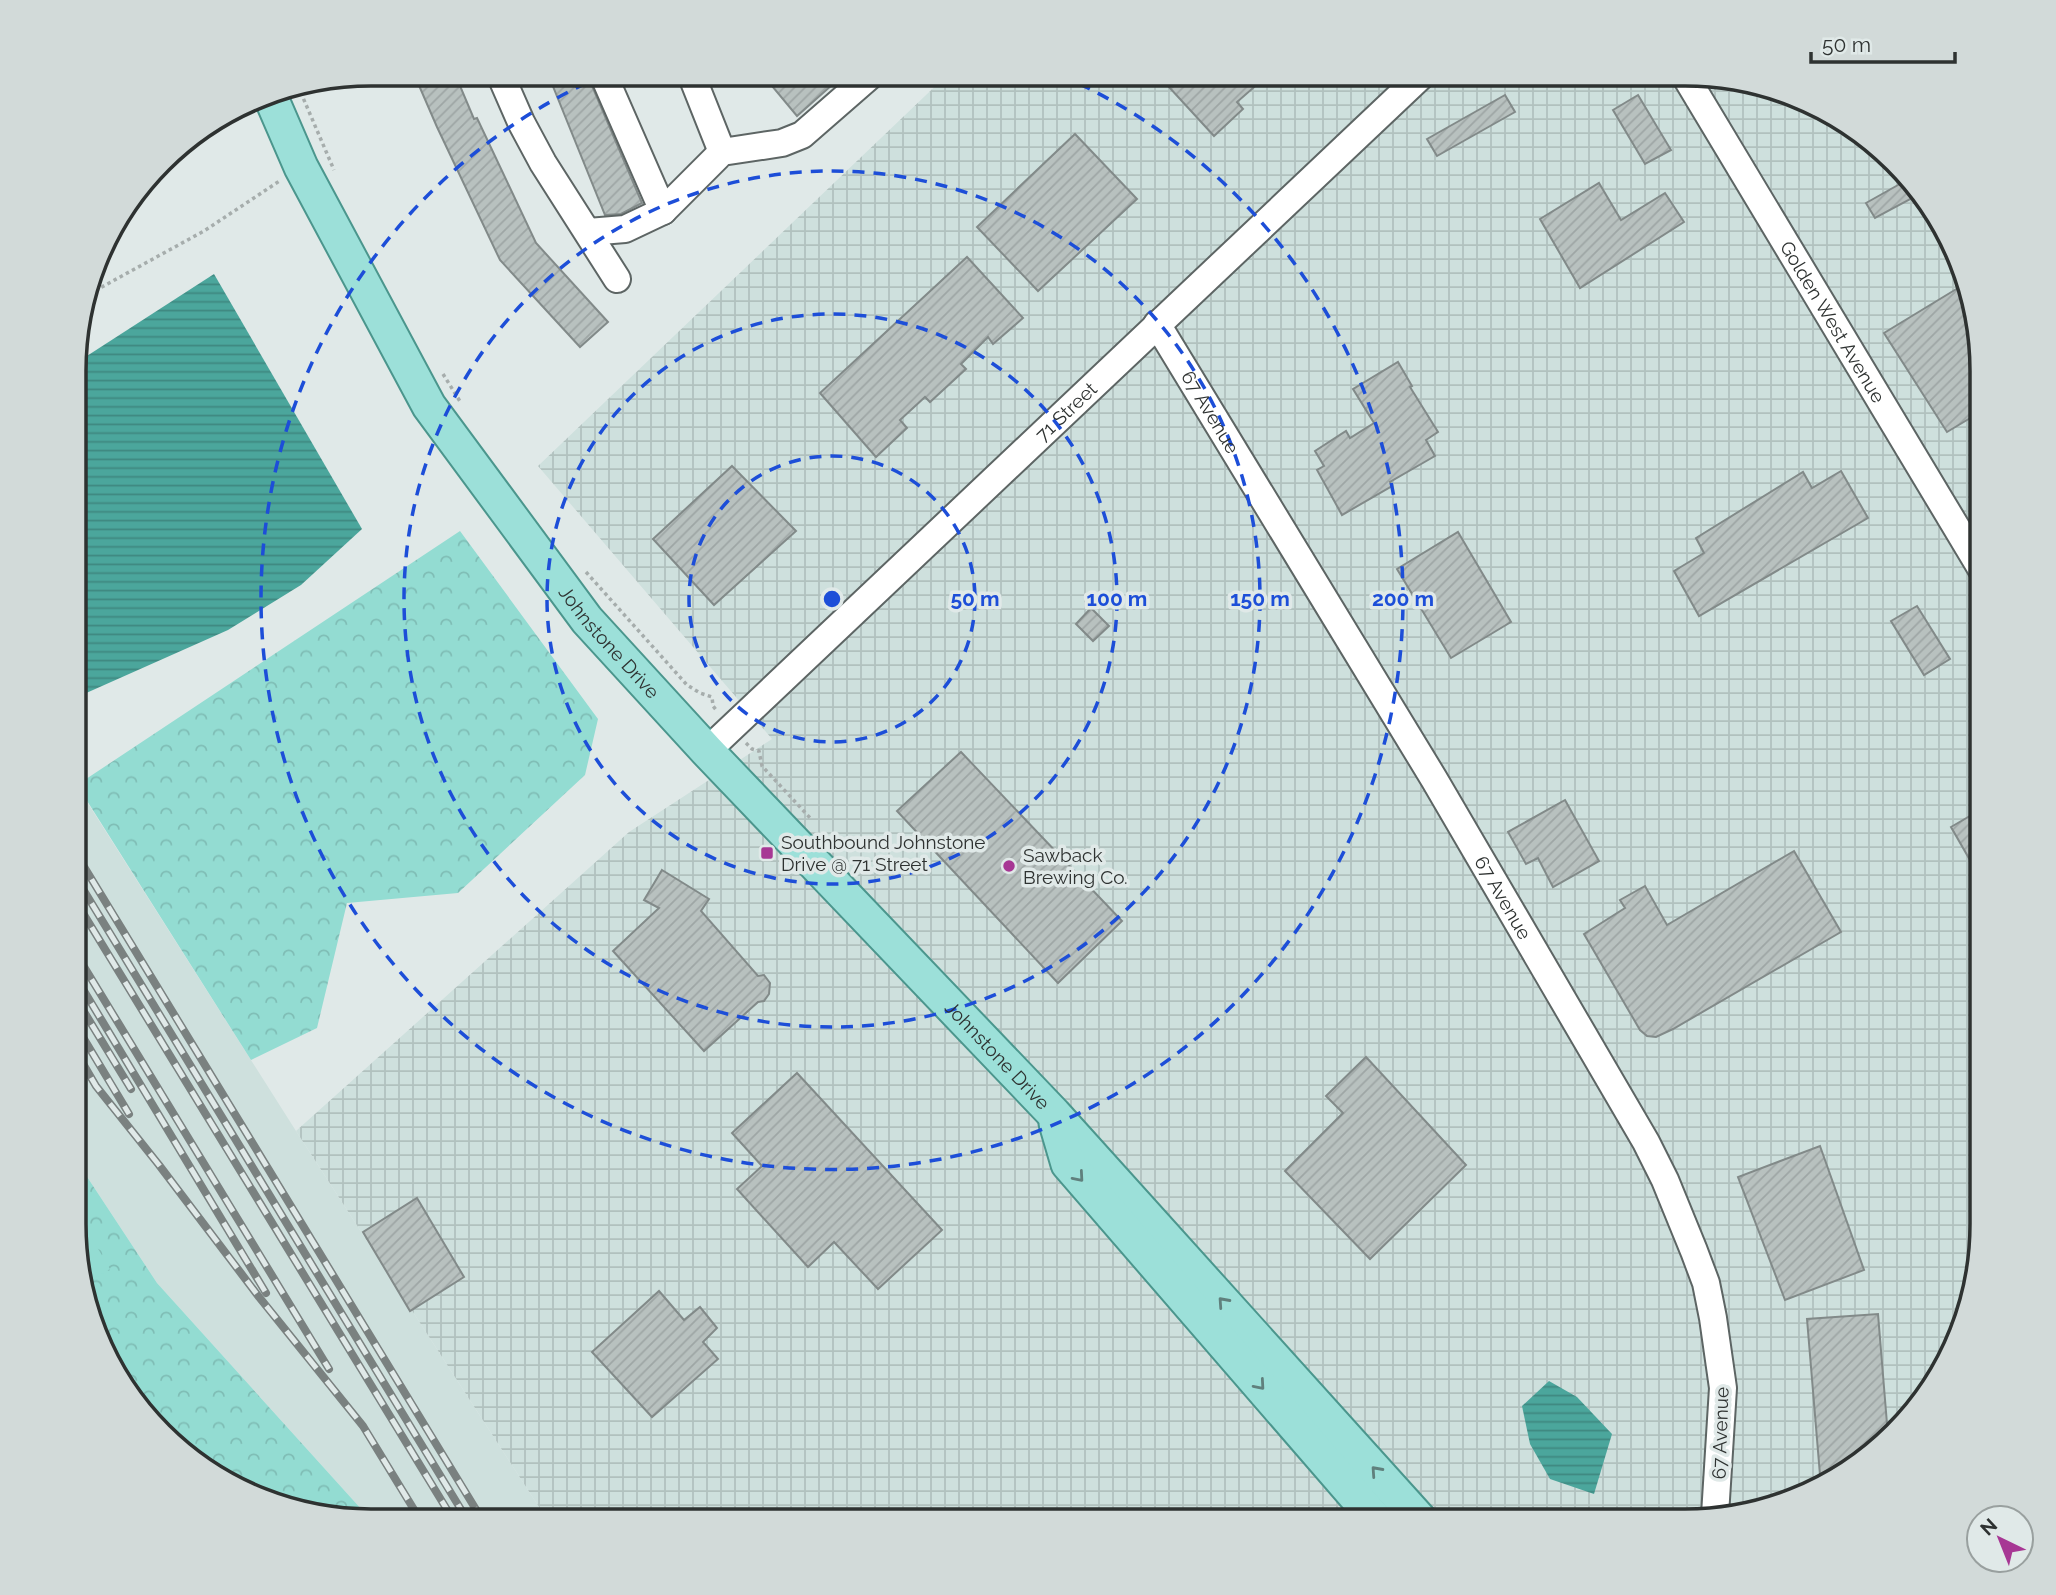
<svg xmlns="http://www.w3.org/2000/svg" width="2056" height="1595" viewBox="0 0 2056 1595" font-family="Raleway,sans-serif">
  <defs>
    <pattern id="industrial-grid" width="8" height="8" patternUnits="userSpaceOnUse" patternTransform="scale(1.75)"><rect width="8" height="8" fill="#cee0dd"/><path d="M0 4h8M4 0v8" fill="none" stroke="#b1c1be"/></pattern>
    <pattern id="forest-crowns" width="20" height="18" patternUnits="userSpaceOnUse" patternTransform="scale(1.75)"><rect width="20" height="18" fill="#93dcd2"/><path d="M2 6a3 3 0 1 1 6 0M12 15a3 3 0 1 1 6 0" fill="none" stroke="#7fbdb5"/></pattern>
    <pattern id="water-rules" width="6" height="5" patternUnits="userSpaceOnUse" patternTransform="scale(1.75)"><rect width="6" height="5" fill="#4ba69c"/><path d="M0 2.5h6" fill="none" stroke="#3f8880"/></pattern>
    <pattern id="building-hatch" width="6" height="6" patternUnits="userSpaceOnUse" patternTransform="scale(1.75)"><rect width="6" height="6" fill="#b8c1bf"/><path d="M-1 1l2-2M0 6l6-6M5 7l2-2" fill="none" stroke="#9ea6a5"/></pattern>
  </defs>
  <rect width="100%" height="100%" fill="#e0e9e8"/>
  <path fill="#cee0dd" d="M75 783 296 1131 548 1521H372L157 1283 74 1157Z"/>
  <path fill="url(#industrial-grid)" d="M948 74H1705L1799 96 1881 147 1952 239 1982 370V1244L1960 1339 1909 1420 1817 1491 1686 1521H548L296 1131 629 832 772 739 538 466Z"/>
  <g fill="url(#forest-crowns)">
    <path d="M460 531 598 719 585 775 458 893 347 903 317 1028 251 1060 77 785Z"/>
    <path d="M74 1157 157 1283 372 1521H351L257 1499 175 1448 104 1356 74 1244Z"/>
  </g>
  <path fill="#93dcd2" d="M74 1208 110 1269 85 1284 74 1244Z"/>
  <g fill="url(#water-rules)">
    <path d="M214 274 362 529 301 585 228 630 75 698 76 363Z"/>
    <path d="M1549 1381 1577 1397 1612 1434 1594 1494 1550 1479 1530 1444 1522 1406Z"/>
  </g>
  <g fill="url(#building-hatch)" stroke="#828a89" stroke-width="2">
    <path d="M414 74H455L474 119 477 118 536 243 608 322 580 347 500 260 437 127Z"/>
    <path d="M548 74H587L642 203 621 214 605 215Z"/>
    <path d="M762 74H822L832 85 797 116Z"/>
    <path d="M1157 74H1269L1237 102 1243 109 1214 136Z"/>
    <path d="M1505 95 1515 112 1437 156 1427 139Z"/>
    <path d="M1638 95 1671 150 1645 164 1613 110Z"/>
    <path d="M1075 134 1137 199 1038 291 977 227Z"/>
    <path d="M1907 180 1918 195 1875 218 1866 203Z"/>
    <path d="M1599 183 1621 220 1665 193 1684 222 1580 288 1540 219Z"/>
    <path d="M967 257 1023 318 993 344 988 337 961 364 966 369 930 402 925 397 900 420 907 428 876 457 820 393Z"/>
    <path d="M1963 285 1982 370V411L1947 432 1884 333Z"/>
    <path d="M1398 362 1412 386 1410 387 1438 432 1426 440 1435 456 1390 482 1392 486 1342 515 1317 470 1324 466 1315 451 1346 431 1350 438 1374 423 1353 389Z"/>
    <path d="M732 466 796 531 714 605 653 539Z"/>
    <path d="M1841 471 1868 518 1699 616 1674 571 1704 553 1696 538 1803 472 1812 488Z"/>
    <path d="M1458 532 1511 622 1451 658 1397 569Z"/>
    <path d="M1917 606 1950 659 1924 675 1891 621Z"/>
    <path d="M1091 608 1109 626 1093 641 1076 624Z"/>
    <path d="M961 752 1122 921 1058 983 897 811Z"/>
    <path d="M1565 800 1599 861 1553 887 1538 858 1526 864 1508 832Z"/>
    <path d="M1982 809V881L1951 827Z"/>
    <path d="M1794 851 1841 932 1673 1029 1656 1037 1647 1036 1640 1030 1584 934 1625 908 1620 900 1645 886 1667 925Z"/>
    <path d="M662 870 709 899 701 911 758 976 764 975 770 983 769 994 764 1001 758 1002 704 1051 613 951 659 908 644 900Z"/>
    <path d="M1366 1057 1466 1165 1370 1259 1285 1171 1343 1113 1326 1096Z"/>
    <path d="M797 1073 942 1230 878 1289 834 1242 808 1267 737 1189 762 1166 732 1133Z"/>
    <path d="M1820 1146 1864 1270 1785 1300 1738 1177Z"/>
    <path d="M417 1198 464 1277 410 1311 363 1232Z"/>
    <path d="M659 1291 684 1320 700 1307 717 1328 703 1342 718 1359 652 1417 592 1352Z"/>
    <path d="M1878 1314 1888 1436 1821 1487 1807 1319Z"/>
  </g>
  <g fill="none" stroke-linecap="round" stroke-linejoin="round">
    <defs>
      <g id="minor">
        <path d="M500 74 521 122 543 163 617 279"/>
        <path d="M603 74 663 211"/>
        <path d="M691 74 722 152"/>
        <path id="s1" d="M1684 74 1982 570"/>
        <path d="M588 232 625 229 663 211 722 152 782 143 802 135 872 74"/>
        <path id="s2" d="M1157 324 1434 779 1646 1142 1665 1180 1694 1251 1706 1283 1713 1318 1723 1388 1715 1515"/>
        <path id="s3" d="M707 751 1423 74"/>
      </g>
      <g id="major">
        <path id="s4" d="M269 93 301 167 429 406 587 620 707 751 1054 1114 1421 1521"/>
        <path d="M1056 1123 1068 1164 1377 1521"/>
      </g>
    </defs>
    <use href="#minor" stroke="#5d6564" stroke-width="30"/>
    <use href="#major" stroke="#4b968d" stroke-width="37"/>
    <g stroke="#a6adac" stroke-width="3.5" stroke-dasharray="3.5 3.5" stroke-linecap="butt">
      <path d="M298 86 334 170"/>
      <path d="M89 294 204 231 281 180"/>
      <path d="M443 374 461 403"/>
      <path d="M586 572 687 685 700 693 712 697 713 706 717 711"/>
      <path d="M746 743 752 749 759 751 762 766 812 820"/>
    </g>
    <use href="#minor" stroke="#fff" stroke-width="26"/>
    <use href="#major" stroke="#9ce0d9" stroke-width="33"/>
    <defs>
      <g id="rail">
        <path d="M75 852 483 1521"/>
        <path d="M75 876 468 1521"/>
        <path d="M75 900 454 1521"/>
        <path d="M75 952 329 1369"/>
        <path d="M75 976 266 1293"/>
        <path d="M75 997 131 1089"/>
        <path d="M75 1024 129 1114"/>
        <path d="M75 1050 96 1086 159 1165 259 1297 363 1426 421 1521"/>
      </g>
    </defs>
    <use href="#rail" stroke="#7a8180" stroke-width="8"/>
    <use href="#rail" stroke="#e0e9e8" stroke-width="5" stroke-dasharray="16" stroke-linecap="butt"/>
  </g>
  <defs><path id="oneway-chevron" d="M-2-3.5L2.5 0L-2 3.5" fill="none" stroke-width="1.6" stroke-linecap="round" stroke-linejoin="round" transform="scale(1.75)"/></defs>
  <g stroke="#60807d">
    <use href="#oneway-chevron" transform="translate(1079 1177) rotate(49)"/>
    <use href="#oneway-chevron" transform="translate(1223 1302) rotate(-132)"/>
    <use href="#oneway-chevron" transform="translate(1260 1385) rotate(49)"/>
    <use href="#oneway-chevron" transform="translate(1376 1471) rotate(-132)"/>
  </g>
  <g fill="none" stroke="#1d4ed8" stroke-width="3.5" stroke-dasharray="12 9">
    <circle cx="832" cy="599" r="143"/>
    <circle cx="832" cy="599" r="285"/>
    <circle cx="832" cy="599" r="428"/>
    <path d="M1060 75A571 571 0 1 1 604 75"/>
  </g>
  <g fill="#a73794" stroke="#e0e9e8" stroke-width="2.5">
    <rect x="760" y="846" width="14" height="14" rx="3.5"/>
    <circle cx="1009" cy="866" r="7"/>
  </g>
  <g text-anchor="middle" stroke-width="7" stroke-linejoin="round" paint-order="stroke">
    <g font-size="19" fill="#2e3231" stroke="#e0e9e8">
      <text dy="7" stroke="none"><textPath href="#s1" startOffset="289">Golden West Avenue</textPath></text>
      <text dy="7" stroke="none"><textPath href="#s3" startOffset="494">71 Street</textPath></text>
      <text dy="7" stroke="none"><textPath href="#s2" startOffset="103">67 Avenue</textPath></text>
      <text dy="7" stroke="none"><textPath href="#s4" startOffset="649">Johnstone Drive</textPath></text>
      <text dy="7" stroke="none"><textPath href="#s2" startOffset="670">67 Avenue</textPath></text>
      <text dy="7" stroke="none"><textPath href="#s4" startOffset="1216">Johnstone Drive</textPath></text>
      <text transform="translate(1720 1433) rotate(-88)" y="7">67 Avenue</text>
    </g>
    <g font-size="19" fill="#2e3231" stroke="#e0e9e8" text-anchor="start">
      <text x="781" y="849">Southbound Johnstone<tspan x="781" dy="22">Drive @ 71 Street</tspan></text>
      <text x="1023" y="862">Sawback<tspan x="1023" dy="22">Brewing Co.</tspan></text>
    </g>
  </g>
  <path d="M0 0H2056V1595H0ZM371 86H1685A285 285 0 0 1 1970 371V1224A285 285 0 0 1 1685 1509H371A285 285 0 0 1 86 1224V371A285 285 0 0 1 371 86Z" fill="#d2dad9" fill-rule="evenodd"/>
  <path fill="none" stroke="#2e3231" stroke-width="3.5" d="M371 86H1685A285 285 0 0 1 1970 371V1224A285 285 0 0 1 1685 1509H371A285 285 0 0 1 86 1224V371A285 285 0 0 1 371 86Z"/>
  <circle cx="832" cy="599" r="10" fill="#1d4ed8" stroke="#e0e9e8" stroke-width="3.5"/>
  <g font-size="21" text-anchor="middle" font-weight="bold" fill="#1d4ed8" stroke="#e0e9e8" stroke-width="7" stroke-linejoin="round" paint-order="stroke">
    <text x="975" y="606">50 m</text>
    <text x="1117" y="606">100 m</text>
    <text x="1260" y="606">150 m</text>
    <text x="1403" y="606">200 m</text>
  </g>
  <g transform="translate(2000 1539) rotate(317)"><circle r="33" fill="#e0e9e8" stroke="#99a09f" stroke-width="2"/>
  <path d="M0-5L12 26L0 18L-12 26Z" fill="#a73794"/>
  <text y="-10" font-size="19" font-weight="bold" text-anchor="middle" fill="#2e3231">N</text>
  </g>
  <path d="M1811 52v10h144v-10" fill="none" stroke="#2e3231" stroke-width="3.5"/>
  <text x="1822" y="52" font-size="21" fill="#2e3231" stroke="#e0e9e8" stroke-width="5" paint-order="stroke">50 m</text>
</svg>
